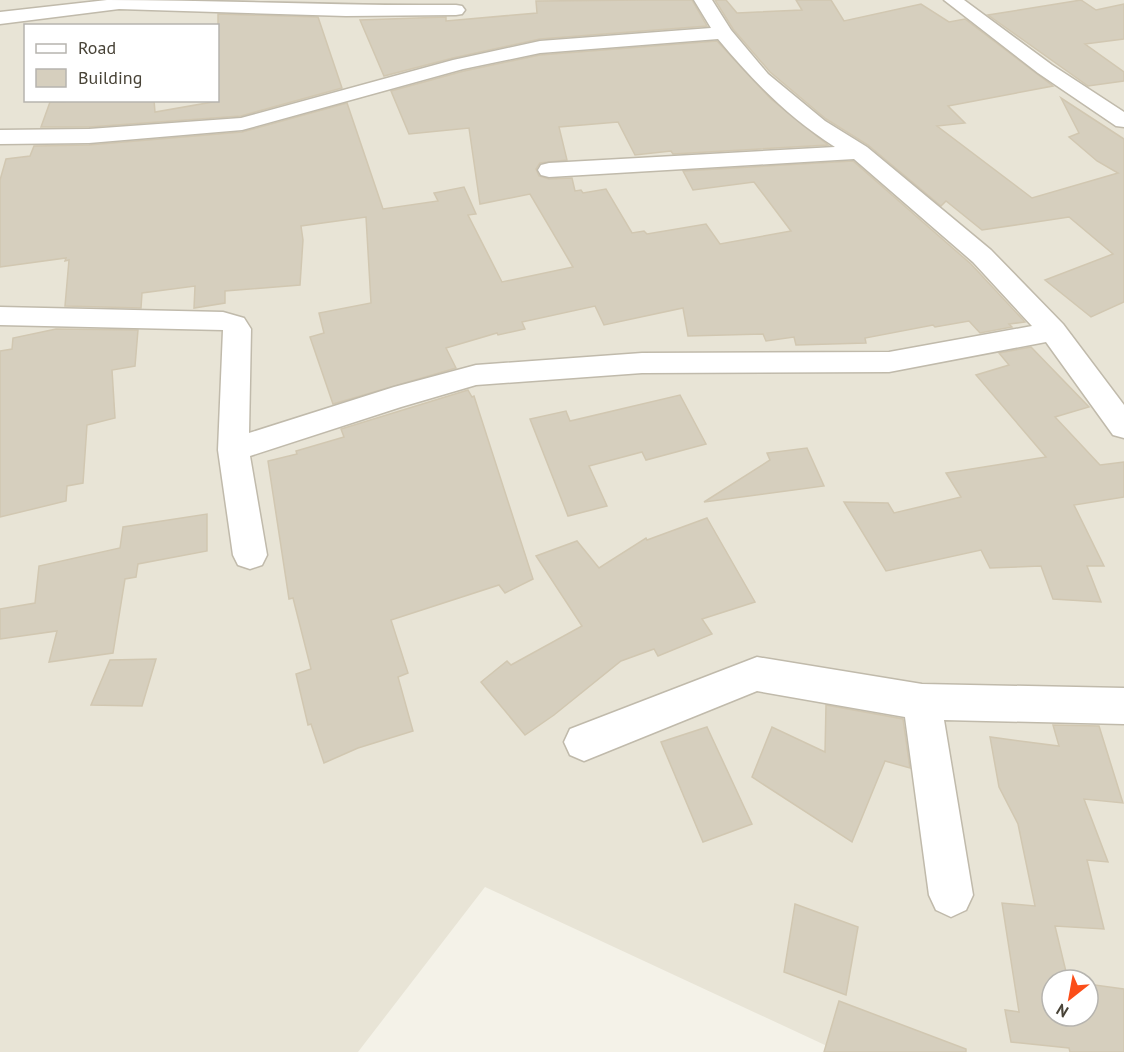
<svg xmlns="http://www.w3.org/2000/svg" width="1124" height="1052" viewBox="0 0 1124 1052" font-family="'PT Sans',sans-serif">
  <rect width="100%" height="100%" fill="#f4f2e8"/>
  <path fill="#e8e4d6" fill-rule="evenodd" d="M0 0H1124V1052H840L485 887 358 1052H0ZM26 26H218V100H26ZM1052 980H1088V1016H1052Z"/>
  <g fill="#d6cfbe" stroke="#d1c7b1" stroke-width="1.5">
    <path d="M648 0H692L707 26 540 39 453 58 384 76 360 20 446 17V21L537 13 536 1Z"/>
    <path d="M715 0H726L737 13 802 10 796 0H831L844 21 921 4 949 22 965 19 1053 86 948 106 965 123 937 126 1032 198 1118 173 1097 161 1069 137 1079 133 1061 98 1124 139V302L1091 317 1045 280 1113 254 1069 217 982 230 946 201 941 206 868 145 826 119 770 72 733 29Z"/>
    <path d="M1081 0 1096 10 1124 4V39L1085 44 1124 72V81L1088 86 988 15Z"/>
    <path d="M218 14 318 17 342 88 241 116 89 127H41L50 102 154 100 155 112 218 101Z"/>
    <path d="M717 41 771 99 828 145 673 154 671 151 635 155 618 122 559 127 567 160 540 163 536 169 539 176 549 179 572 178 575 191 581 190 583 193 606 189 632 233 644 231 647 234 706 224 720 244 791 231 754 182 693 190 683 171 853 161 971 264 1025 322 1009 324 1012 327 980 333 969 321 935 327 933 325 865 338 866 343 796 345 794 337 766 341 763 334 688 336 683 308 604 325 595 306 522 322 525 329 498 335 497 333 446 348 456 368 333 404 310 337 324 333 319 313 371 303 366 217 301 226 303 240 300 285 225 291V303L194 308 195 286 142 293 141 308 65 306 69 260 65 261 66 258 0 267V180L6 159 30 156 34 146 89 145 242 132 347 103 383 209 438 201 434 193 464 187 476 214 468 215 502 282 573 267 530 194 480 204 469 128 409 134 391 91 464 71 540 55Z"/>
    <path d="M56 329 138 330 135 366 112 370 115 418 87 425 83 483 67 486 66 501 0 517V351L12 349 13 338Z"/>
    <path d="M1031 347 1089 407 1055 417 1100 465 1124 462V497L1074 505 1104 566H1087L1101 602 1053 599 1041 566 990 568 981 550 886 571 844 502 888 503 894 513 961 497 946 473 1046 457 976 375 1009 365 999 353Z"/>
    <path d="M468 390 472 397 474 396 533 579 505 593 499 585 391 620 408 673 398 677 413 731 358 748 324 763 311 724 308 725 296 674 311 669 293 598 289 599 268 461 297 454 296 451 344 437 341 429Z"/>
    <path d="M680 395 706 444 646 460 642 452 589 466 607 506 568 516 530 419 566 411 570 421Z"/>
    <path d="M807 448 824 486 704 502 770 460 767 453Z"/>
    <path d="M207 514V551L138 564 136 577 125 579 113 653 49 662 57 631 0 639V609L35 603 39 566 120 548 123 527Z"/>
    <path d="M707 518 755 602 702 619 712 634 658 656 654 649 621 661 554 715 525 735 481 682 507 661 511 665 582 626 536 556 577 541 599 568 646 538 647 540Z"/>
    <path d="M156 659 142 706 91 705 110 660Z"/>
    <path d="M826 705 903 719 910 768 885 761 852 842 752 777 772 727 825 752Z"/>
    <path d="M1053 725 1099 726 1123 803 1084 799 1108 862 1087 860 1104 929 1055 926 1068 980H1052V1016H1088V984L1124 989V1052H1070L1069 1048 1011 1042 1005 1010 1019 1012 1002 903 1035 906 1018 824 999 787 990 737 1059 746Z"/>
    <path d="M707 727 752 824 703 842 661 742Z"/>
    <path d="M795 904 858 927 846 995 784 972Z"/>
    <path d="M839 1001 966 1049V1052H824Z"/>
  </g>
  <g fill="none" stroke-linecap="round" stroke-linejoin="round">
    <defs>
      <g id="minor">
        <path d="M107 0C223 0 340 6 456 5L462 6 465 10 462 14 456 15 346 16 119 9 0 24V12Z"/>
        <path d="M694 0H712L731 30 768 74 825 121 867 147 991 250 1063 324 1124 405V438L1113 435 1046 342 889 372 642 373 476 385 401 407 250 456 267 555 262 565 250 569 238 565 233 555 218 450 223 330 0 325V307L223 312 244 318 251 329 249 433 394 387 476 365 642 353 889 352 1032 326 973 262 854 159 549 177 541 175 538 170 541 165 549 163 835 147C788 117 754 82 718 39L540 53 463 69 242 130 89 143 0 144V130L89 129 241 118 453 60 540 41 711 28Z"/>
        <path d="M944 0H964L1052 65 1124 112V127L1116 126 1038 73Z"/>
        <path d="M757 657 922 684 1124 688V724L944 720 973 895 966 910 951 917 936 910 929 895 905 717 757 691 584 761 570 755 564 742 570 729Z"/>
      </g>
    </defs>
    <use href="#minor" stroke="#c0baab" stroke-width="3"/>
    <use href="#minor" fill="#fff" fill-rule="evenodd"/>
  </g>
  <rect x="24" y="24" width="195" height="78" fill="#ffffff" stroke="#b6b4af" stroke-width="1.5"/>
  <rect x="36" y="44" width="30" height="9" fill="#ffffff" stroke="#b6b4af" stroke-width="1.5"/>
  <text x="78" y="54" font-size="18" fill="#484337">Road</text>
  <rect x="36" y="69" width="30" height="18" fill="#d6cfbe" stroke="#b6b4af" stroke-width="1.5"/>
  <text x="78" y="84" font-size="18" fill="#484337">Building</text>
  <g transform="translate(1070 998) rotate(211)"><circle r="28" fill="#ffffff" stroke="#b6b4af" stroke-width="1.5"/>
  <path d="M0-4.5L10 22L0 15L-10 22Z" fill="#fb4e19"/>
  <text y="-9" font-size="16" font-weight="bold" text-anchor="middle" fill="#484337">N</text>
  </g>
</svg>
